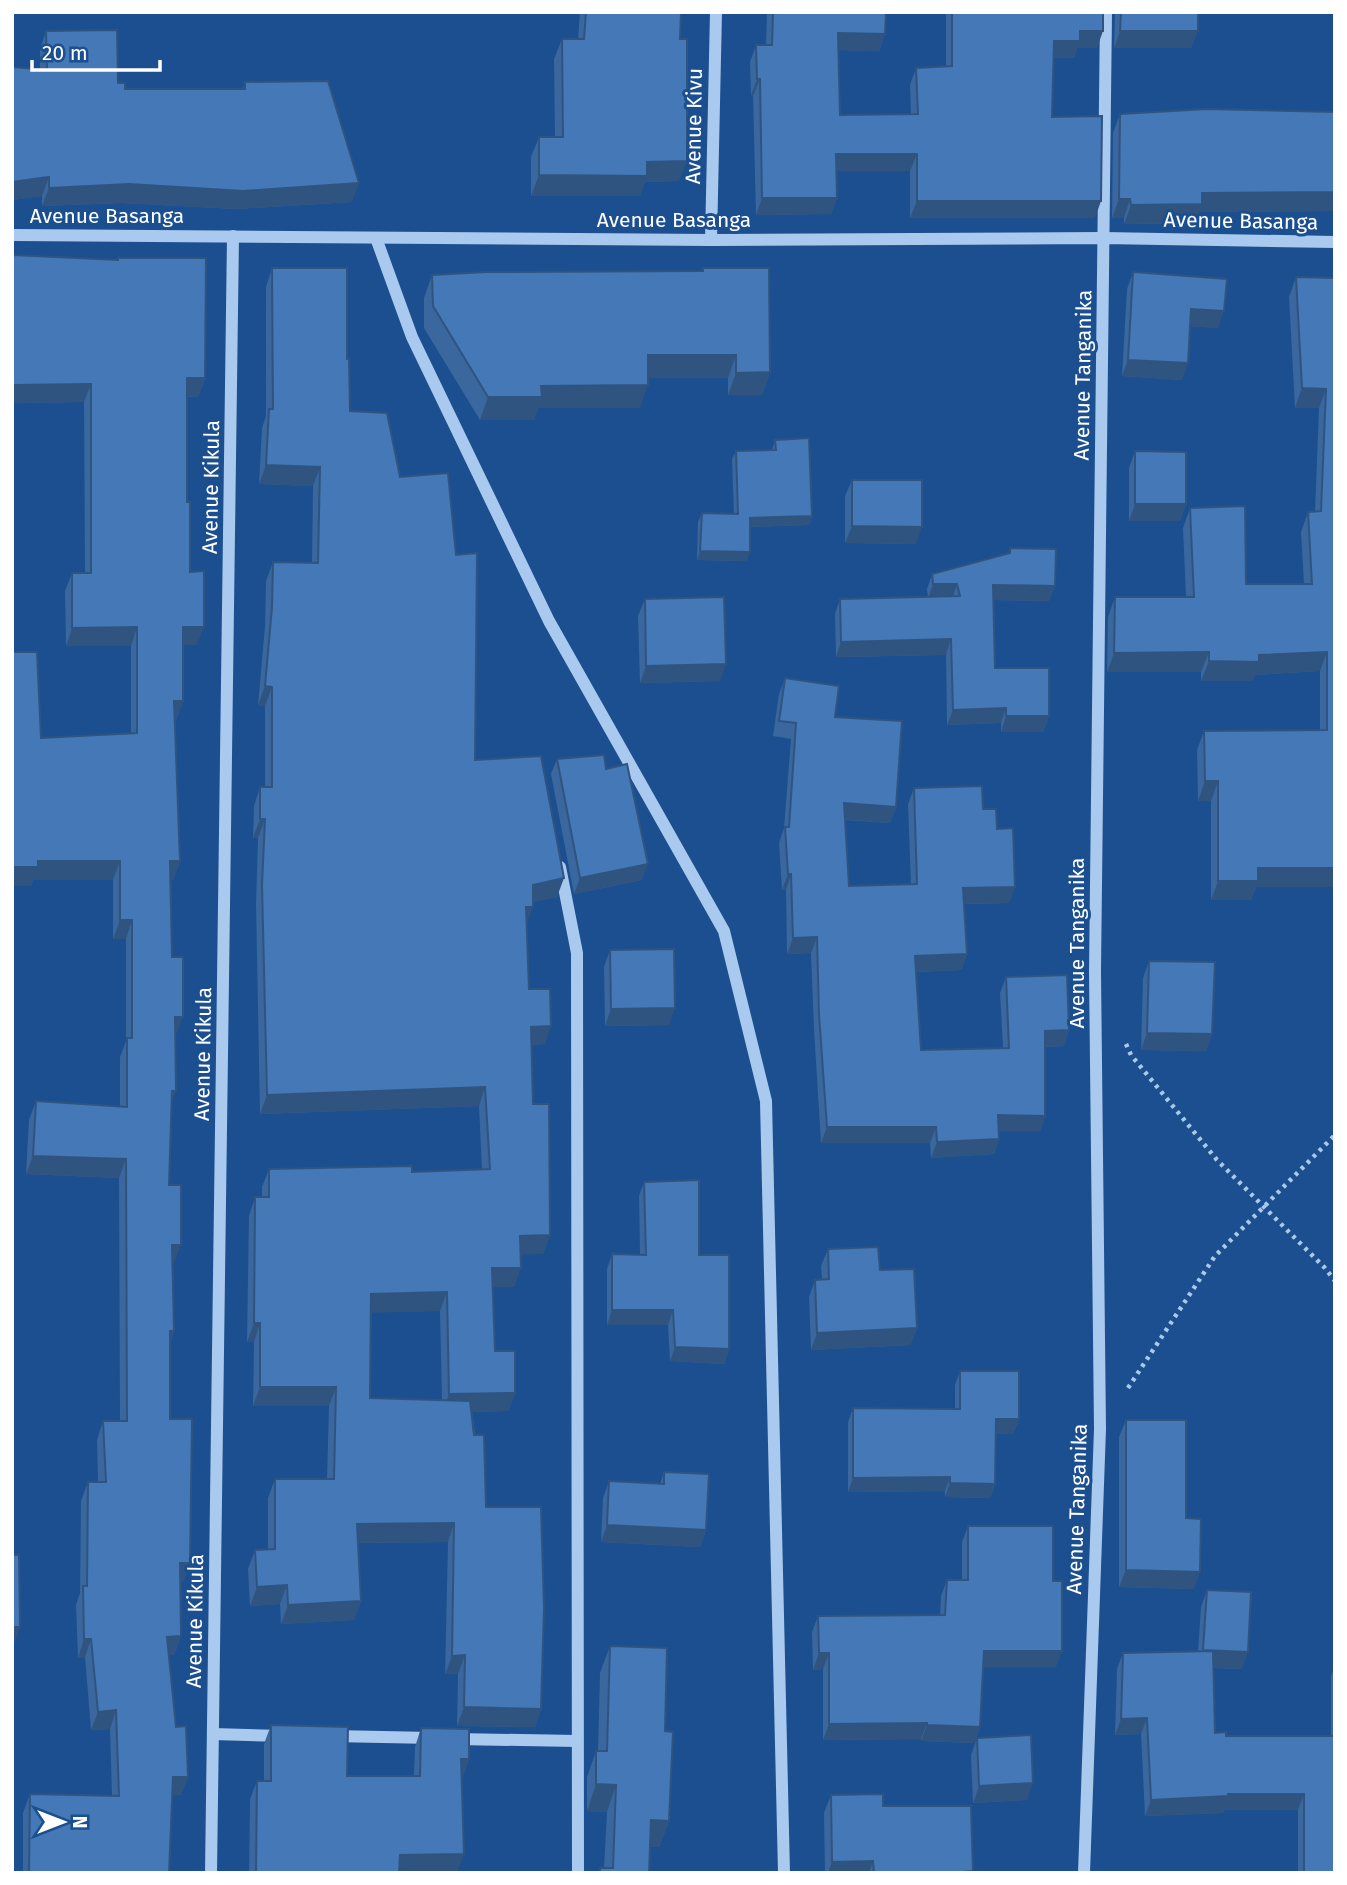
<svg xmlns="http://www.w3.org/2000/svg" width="1347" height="1885" viewBox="0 0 1347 1885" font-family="'Fira Sans',sans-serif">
  <rect width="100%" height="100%" fill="#1b4f8f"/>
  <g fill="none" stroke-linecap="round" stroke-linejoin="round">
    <g stroke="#a9c9ee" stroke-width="4.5" stroke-dasharray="3.5 5" stroke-linecap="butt">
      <path d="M1126 1044 1131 1055 1217 1160 1325 1268 1335 1281"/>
      <path d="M1128 1388 1215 1256 1335 1135"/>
    </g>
    <g stroke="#a9c9ee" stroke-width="12">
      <path d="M12 235 711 240 1104 238 1335 242"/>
      <path d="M376 238 412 337 549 621 724 931 766 1101 784 1873"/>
      <path d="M711 240 716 12"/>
      <path d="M560 867 577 953 578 1873"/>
      <path d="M213 1734 283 1736"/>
      <path d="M332 1736 433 1738"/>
      <path d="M455 1739 577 1741"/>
      <path d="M211 1873 233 236"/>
      <path d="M1084 1873 1100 1429 1095 972 1106 12"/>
    </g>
  </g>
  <g fill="#3a679d" fill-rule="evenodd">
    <path d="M580 12H681L679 181 645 182 640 196H531V157L539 137H555L554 59 562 39H578Z"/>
    <path d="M767 12H886L885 34 879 51 838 50 840 115 911 114 910 85 916 68 946 67V12H1103L1097 48H1077L1074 58H1053L1052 117 1095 218H910V171H836L837 198 831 214 756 215 753 96H751L750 62 756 45H766Z"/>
    <path d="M1115 12H1198L1191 48H1114Z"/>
    <path d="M46 31 125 89H243L245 82 352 202 236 209 122 203 42 206V196L12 200V67L40 69V49Z"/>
    <path d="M1335 112V211L1199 212 1195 223 1124 224V218H1112L1113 133 1120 114Z"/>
    <path d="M12 255 205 378 198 397H187V502L190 572 197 645H183V701L176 720H175L180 861 173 880H171L172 957 176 1035 172 1103 169 1185 174 1263H173L174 1331 170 1343V1419L183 1582H180L181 1636 174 1655H169L176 1727 188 1777 181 1795H172L169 1873H23V1813L30 1794 112 1795 110 1729 91 1730 85 1657 78 1658 76 1605 80 1593 81 1501 88 1482H98L97 1440 103 1421H120L119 1178 26 1174 29 1120 36 1101 120 1107V1057L126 1041V939H113V880H33L31 886 41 738 131 733V646H66L65 591 72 573H85L84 402 12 403Z"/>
    <path d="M272 268 347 359 350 411 400 477 475 760 557 897 533 902 526 925 529 989 545 1044 531 1045 533 1104 550 1235 543 1254H520L514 1287H492L495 1351 515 1393 508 1411 472 1412 486 1507 541 1709 535 1727 457 1726 458 1674H445L448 1542 358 1543 361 1601 354 1620 281 1624 280 1604 250 1606 248 1569 255 1550 268 1549V1498L275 1479H327L329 1406H253L254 1342H247L249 1216 255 1197H262V1187L269 1169 412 1172 482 1170 479 1106 260 1114 256 904 258 838H253L254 806 260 787H265V706L258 705 265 626 266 581 273 562 312 563 313 486 259 484 262 428 266 416V287ZM440 1311 442 1400 370 1398 371 1312Z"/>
    <path d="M703 268 770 372 762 395H728V378H648L640 408H538L534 420H480L424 328V298L432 275 702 271Z"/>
    <path d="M1133 272 1218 328 1190 326 1182 380 1122 376 1127 289Z"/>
    <path d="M1296 277 1335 278V887H1256L1251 900H1211V801H1198L1197 750 1204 731 1320 730V671L1255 675 1252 681H1201V672H1107L1108 617 1115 597H1186L1183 528 1190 508 1246 584H1304L1301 532 1308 512H1315L1319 408H1295L1289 297Z"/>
    <path d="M775 440 812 516 809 525 750 527 747 561 697 560 698 522 702 513 734 514 732 459 736 451 772 450Z"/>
    <path d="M1135 451 1186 504 1180 521H1129V468Z"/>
    <path d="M852 480 916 544 845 543V496Z"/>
    <path d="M1010 548 1055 586 1049 601 993 600 995 668 1049 716 1043 732H1001V723L947 725 946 655 836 657 835 614 840 599 928 597 927 589 932 574 1009 554Z"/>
    <path d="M645 599 720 681 640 683 638 616Z"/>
    <path d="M785 678 835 717 896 807 890 823 845 820 849 886 911 885 908 804 914 788 983 809 997 829 1009 903 964 904 967 954 961 970 916 972 921 1050 1003 1048 1000 993 1006 977 1069 1030 1064 1046 1045 1047V1116L1040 1131H999V1139L994 1154 931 1158 930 1143H821L814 1030 811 953 787 954 786 890H782L779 843 784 828 791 739 773 736 779 694Z"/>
    <path d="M557 759 606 769 642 880 574 894 551 774Z"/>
    <path d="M610 950 669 1025 605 1026 604 967Z"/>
    <path d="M1149 961 1212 1034 1206 1051 1141 1050 1143 978Z"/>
    <path d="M644 1182 699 1255 729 1349 724 1364 670 1361 668 1325H607V1269L612 1254H640L639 1196Z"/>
    <path d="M828 1249 880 1270 917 1328 910 1345 811 1350 809 1297 815 1280 822 1279 821 1266Z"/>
    <path d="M960 1371 1019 1419 1013 1434H996L995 1484 990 1498 945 1497V1491L848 1492V1422L853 1408 955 1409V1385Z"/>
    <path d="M1126 1420 1186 1518 1194 1589 1119 1587V1437Z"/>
    <path d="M664 1472 706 1530 700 1547 601 1542 603 1498 609 1481 660 1484Z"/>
    <path d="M968 1526 1053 1581 1056 1667H983L980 1727 975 1743 921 1741V1739L823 1740V1669L813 1670 812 1632 818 1616 940 1615 941 1596 947 1580H962V1542Z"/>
    <path d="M1207 1590 1242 1669 1213 1668 1215 1733 1226 1736H1331V1676L1335 1666V1873H1298V1810H1224L1223 1813 1145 1816 1141 1734 1115 1735 1117 1669 1123 1653 1198 1652 1201 1607Z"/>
    <path d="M610 1646 665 1731 669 1821 659 1847H650L649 1873H598L600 1868H604L607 1812 587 1811V1777L596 1751H598L600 1673Z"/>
    <path d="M271 1725 347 1776H414L415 1747 421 1728 469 1759 462 1778 457 1873H249L250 1799 257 1781H264V1744Z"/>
    <path d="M977 1738 1027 1800 973 1803 971 1755Z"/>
    <path d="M831 1795 883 1806 972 1873H825L824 1813Z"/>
  </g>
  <g fill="#305480">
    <path d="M1080 31H1103L1097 48H1077L1074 58H1047L1054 41Z"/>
    <path d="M1120 31H1198L1191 48H1114Z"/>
    <path d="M838 33 885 34 879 51 832 50Z"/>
    <path d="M757 79H760L753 96H751Z"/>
    <path d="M836 154H917L910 171H830Z"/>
    <path d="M687 161 679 181 645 182 640 196H531L539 175 647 162Z"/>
    <path d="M49 177 42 196 12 200V182Z"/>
    <path d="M359 183 352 202 236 209 122 203 42 206 49 188 129 184Z"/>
    <path d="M1335 192V211L1199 212 1195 223 1124 224 1131 205 1202 193Z"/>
    <path d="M762 198H837L831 214 756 215Z"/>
    <path d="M1119 199H1130L1124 218H1112Z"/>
    <path d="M917 201H1101L1095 218H910Z"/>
    <path d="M1191 309 1224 311 1218 328 1185 326Z"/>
    <path d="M648 355H736L728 378H640Z"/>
    <path d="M1128 360 1188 363 1182 380 1122 376Z"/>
    <path d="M770 372 762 395H728L736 373Z"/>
    <path d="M187 378H205L198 397 180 396Z"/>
    <path d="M91 384 84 402 12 403V385Z"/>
    <path d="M648 385 640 408H538L534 420H480L488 397 541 386Z"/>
    <path d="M1302 388 1326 389 1319 408H1295Z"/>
    <path d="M266 465 320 467 313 486 259 484Z"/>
    <path d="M1135 504H1186L1180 521H1129Z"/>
    <path d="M812 516 809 525 747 527 750 518Z"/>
    <path d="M852 526 922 527 916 544 845 543Z"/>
    <path d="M700 551 750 552 747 561 697 560Z"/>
    <path d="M933 584H957L952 600 928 599Z"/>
    <path d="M993 585 1055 586 1049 601 987 600Z"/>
    <path d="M137 627 131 646H66L72 628Z"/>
    <path d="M183 627H204L197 645H176Z"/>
    <path d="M951 639 946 655 836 657 841 642Z"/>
    <path d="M1209 652 1201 672H1107L1114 653Z"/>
    <path d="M1327 652 1320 671 1255 675 1252 681H1201L1209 661 1259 655Z"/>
    <path d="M726 664 720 681 640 683 646 666Z"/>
    <path d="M265 686 272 687 265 706 258 705Z"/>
    <path d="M174 701H183L176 720H167Z"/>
    <path d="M1006 708 1001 723 947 725 953 710Z"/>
    <path d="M1006 716H1049L1043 732H1001Z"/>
    <path d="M1205 781H1218L1211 801H1198Z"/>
    <path d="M844 803 896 807 890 823 838 819Z"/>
    <path d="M260 819H265L258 838H253Z"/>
    <path d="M38 861H120L113 880H33L31 886H12V867Z"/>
    <path d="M170 861H180L173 880H164Z"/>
    <path d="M648 864 642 880 574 894 580 878Z"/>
    <path d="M1258 868H1335V887H1256L1251 900H1211L1218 881Z"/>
    <path d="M788 874H791L786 890H782Z"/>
    <path d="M564 878 557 897 526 904 533 885Z"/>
    <path d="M1015 887 1009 903 957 904 963 888Z"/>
    <path d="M526 907H533L526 926Z"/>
    <path d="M120 920H132L126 939H113Z"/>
    <path d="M817 937 811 953 787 954 793 938Z"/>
    <path d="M967 954 961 970 910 972 915 956Z"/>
    <path d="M675 1008 669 1025 605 1026 611 1009Z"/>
    <path d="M175 1017H183L176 1035Z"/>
    <path d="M551 1026 545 1044 524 1046 531 1027Z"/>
    <path d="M1069 1030 1064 1046 1040 1047 1045 1031Z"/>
    <path d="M1147 1033 1212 1034 1206 1051 1141 1050Z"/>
    <path d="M485 1087 479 1106 260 1114 267 1095Z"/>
    <path d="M172 1091H176L170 1109Z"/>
    <path d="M998 1115 1045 1116 1040 1131H992Z"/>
    <path d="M827 1127H936L930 1143H821Z"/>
    <path d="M999 1139 994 1154 931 1158 937 1142Z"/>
    <path d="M33 1156 126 1159 119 1178 26 1174Z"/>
    <path d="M550 1235 543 1254 513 1255 520 1236Z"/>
    <path d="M172 1245H181L174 1263H165Z"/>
    <path d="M492 1268H521L514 1287H485Z"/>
    <path d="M447 1292 440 1311 364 1313 371 1294Z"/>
    <path d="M612 1310H673L668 1325H607Z"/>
    <path d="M254 1323H260L254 1342H247Z"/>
    <path d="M917 1328 910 1345 811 1350 817 1333Z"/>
    <path d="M170 1331H174L167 1350Z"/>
    <path d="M675 1347 729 1349 724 1364 670 1361Z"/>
    <path d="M260 1387H336L329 1406H253Z"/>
    <path d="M515 1393 508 1411 442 1413 449 1394Z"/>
    <path d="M996 1419H1019L1013 1434H991Z"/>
    <path d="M950 1477 945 1491 848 1492 853 1478Z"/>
    <path d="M950 1483 995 1484 990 1498 945 1497Z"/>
    <path d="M454 1523 448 1542 350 1543 357 1524Z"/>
    <path d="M607 1525 706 1530 700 1547 601 1542Z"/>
    <path d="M180 1563H190L183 1582 173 1581Z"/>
    <path d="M1126 1570 1200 1572 1194 1589 1119 1587Z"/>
    <path d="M287 1585 280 1604 250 1606 257 1587Z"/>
    <path d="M361 1601 354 1620 281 1624 288 1605Z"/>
    <path d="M12 1627H20L13 1646H12Z"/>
    <path d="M181 1636 174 1655H161L167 1637Z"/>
    <path d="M84 1639H91L85 1657 78 1658Z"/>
    <path d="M1203 1650 1248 1652 1242 1669 1197 1667Z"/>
    <path d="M984 1651H1062L1056 1667H978Z"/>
    <path d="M819 1653H829L823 1669 813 1670Z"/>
    <path d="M465 1655 458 1674H445L452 1656Z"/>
    <path d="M464 1707 541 1709 535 1727 457 1726Z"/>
    <path d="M116 1710 110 1729 91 1730 98 1712Z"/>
    <path d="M1147 1718 1141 1734 1115 1735 1121 1719Z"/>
    <path d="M927 1723 921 1739 823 1740 829 1724Z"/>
    <path d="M927 1725 980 1727 975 1743 921 1741Z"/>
    <path d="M461 1759H469L462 1778Z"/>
    <path d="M173 1777H188L181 1795 166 1796Z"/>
    <path d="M1033 1783 1027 1800 973 1803 979 1786Z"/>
    <path d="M596 1784 616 1785 607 1812 587 1811Z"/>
    <path d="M1228 1794H1304L1298 1810H1224L1223 1813 1145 1816 1151 1800Z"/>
    <path d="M651 1820 669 1821 659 1847H642Z"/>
    <path d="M464 1854 457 1873H393L400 1855Z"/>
    <path d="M873 1861 869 1873H828L832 1862Z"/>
  </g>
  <g fill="#4478b7" stroke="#305480" stroke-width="2">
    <path d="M586 12H681L680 39H687V161L647 162V176L539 175V137H563L562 39H584Z"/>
    <path d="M773 12H886L885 34 838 33 840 115 918 114 916 68 952 66V12H1103V31H1080V41H1054L1052 117 1102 116 1101 201H917V154H836L837 198H762L760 79H757L756 45H772Z"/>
    <path d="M1121 12H1198V31H1120Z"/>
    <path d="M117 30 118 83H125V89H245V82L328 81 359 183 243 191 129 184 49 188V177L12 182V67L47 70 46 31Z"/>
    <path d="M1207 109 1335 112V192L1202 193V204L1131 205 1130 199H1119L1120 114Z"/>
    <path d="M12 255 118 260V258H206L205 378H187V502H190V572L204 571V627H183V701H174L180 861H170L172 957H183V1017H175L176 1091H172L169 1185H181V1245H172L174 1331H170V1419H192L190 1563H180L181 1636 167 1637 176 1727 186 1726 188 1777H173L169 1873H29L30 1794 119 1796 116 1710 98 1712 91 1639H84L83 1586H87L88 1482H106L103 1421H127L126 1159 33 1156 36 1101 127 1107V1038H132V920H120V861H38V867H12V652H37L41 738 137 733V627L72 628V573H91V384L12 385Z"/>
    <path d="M272 268H347V359H349L350 411 387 413 400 477 448 473 456 555 477 553 475 760 541 756 564 878 533 885V907H526L529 989H550L551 1026 531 1027 533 1104H549L550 1235 520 1236 521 1268H492L495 1351H515V1393L449 1394 447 1292 371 1294 370 1398 470 1401 474 1435H484L486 1507H541L544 1608 541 1709 464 1707 465 1655 452 1656 454 1523 357 1524 361 1601 288 1605 287 1585 257 1587 255 1550 275 1549V1479H334L336 1387H260V1323H254L255 1197H269V1169L412 1166V1172L490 1169 485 1087 267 1095 262 885 265 819H260V787H272V687L265 686 272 607 273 562 318 563 320 467 266 465 269 409H273Z"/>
    <path d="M703 268H769L770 372 736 373V355H648V385L541 386 542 397H488L433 306 432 275 487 272 703 271Z"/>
    <path d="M1133 272 1227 279 1224 311 1191 309 1188 363 1128 360Z"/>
    <path d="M1296 277 1335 278V868H1258V881H1218V781H1205L1204 731 1327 730V652L1259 655V662L1209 661V652L1114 653 1115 597H1194L1190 508 1245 506 1246 584H1312L1308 512 1321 511 1326 389 1302 388Z"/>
    <path d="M809 438 812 516 750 518V552L700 551 702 513 738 514 736 451 776 450 775 440Z"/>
    <path d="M12 440 13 477H12Z"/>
    <path d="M1135 451 1186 452V504H1135Z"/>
    <path d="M852 480H922V527L852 526Z"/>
    <path d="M1010 548 1056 549 1055 586 993 585 995 668H1049V716H1006V708L953 710 951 639 841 642 840 599 960 596 957 584H933L932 574 1010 553Z"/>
    <path d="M724 597 726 664 646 666 645 599Z"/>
    <path d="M785 678 839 686 835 717 902 721 896 807 844 803 849 886 917 884 914 788 982 786 983 809H996L997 829 1013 828 1015 887 963 888 967 954 915 956 921 1050 1009 1048 1006 977 1067 975 1069 1030 1045 1031V1116L998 1115 999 1139 937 1142 936 1127H827L819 1014 817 937 793 938 791 874H788L785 827H789L796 723 779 721Z"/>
    <path d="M604 755 606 769 627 764 648 864 580 878 557 759Z"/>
    <path d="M674 949 675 1008 611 1009 610 950Z"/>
    <path d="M1149 961 1215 962 1212 1034 1147 1033Z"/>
    <path d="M699 1180V1255H729V1349L675 1347 673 1310H612V1254L646 1255 644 1182Z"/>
    <path d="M878 1247 880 1270 914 1269 917 1328 817 1333 815 1280 829 1279 828 1249Z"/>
    <path d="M960 1371H1019V1419H996L995 1484 950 1483V1477L853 1478V1408L960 1409Z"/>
    <path d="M1126 1420H1186V1518L1201 1519 1200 1572 1126 1570Z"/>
    <path d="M664 1472 709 1474 706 1530 607 1525 609 1481 664 1484Z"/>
    <path d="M968 1526H1053V1581H1062V1651H984L980 1727 927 1725V1723L829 1724V1653H819L818 1616 945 1615 947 1580H968Z"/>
    <path d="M12 1555H19L20 1627H12Z"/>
    <path d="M1207 1590 1251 1592 1248 1652 1203 1650Z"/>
    <path d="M610 1646 667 1648 665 1731 673 1732 669 1821 651 1820 649 1873H600V1868H613L616 1785 596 1784V1751H607Z"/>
    <path d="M1213 1651 1215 1733 1226 1732V1736H1335V1873H1304V1794H1228V1796L1151 1800 1147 1718 1121 1719 1123 1653Z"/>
    <path d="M271 1725 348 1727 347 1776H420L421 1728 469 1729V1759H461L464 1854 400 1855 399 1873H256L257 1781H271Z"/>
    <path d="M1031 1735 1033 1783 979 1786 977 1738Z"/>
    <path d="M883 1794V1806H971L973 1871 963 1872V1873H874L873 1861 832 1862 831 1795Z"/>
  </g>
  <g text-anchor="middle" stroke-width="6" stroke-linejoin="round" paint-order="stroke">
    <g font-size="21" fill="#fff" stroke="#1b4f8f">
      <text transform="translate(694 126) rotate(-89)" y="7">Avenue Kivu</text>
      <text x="107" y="223">Avenue Basanga</text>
      <text x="674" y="227">Avenue Basanga</text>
      <text transform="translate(1241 221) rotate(1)" y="7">Avenue Basanga</text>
      <text transform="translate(1083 375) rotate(-89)" y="7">Avenue Tanganika</text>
      <text transform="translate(211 487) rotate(-89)" y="7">Avenue Kikula</text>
      <text transform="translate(1077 943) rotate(-90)" y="7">Avenue Tanganika</text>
      <text transform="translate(203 1054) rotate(-89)" y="7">Avenue Kikula</text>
      <text transform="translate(1077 1509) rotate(-88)" y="7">Avenue Tanganika</text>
      <text transform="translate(195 1621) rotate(-89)" y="7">Avenue Kikula</text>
    </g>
  </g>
  <rect width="1347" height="1885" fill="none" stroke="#ffffff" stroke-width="28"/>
  <g transform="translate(63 1822) rotate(90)" stroke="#1b4f8f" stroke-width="5" paint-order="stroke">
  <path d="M0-5L12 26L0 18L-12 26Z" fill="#ffffff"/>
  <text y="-10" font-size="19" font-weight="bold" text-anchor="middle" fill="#ffffff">N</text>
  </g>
  <path d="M32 60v10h128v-10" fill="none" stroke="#ffffff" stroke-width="3.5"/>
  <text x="42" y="60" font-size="21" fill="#ffffff" stroke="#1b4f8f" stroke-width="5" paint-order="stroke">20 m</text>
</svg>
